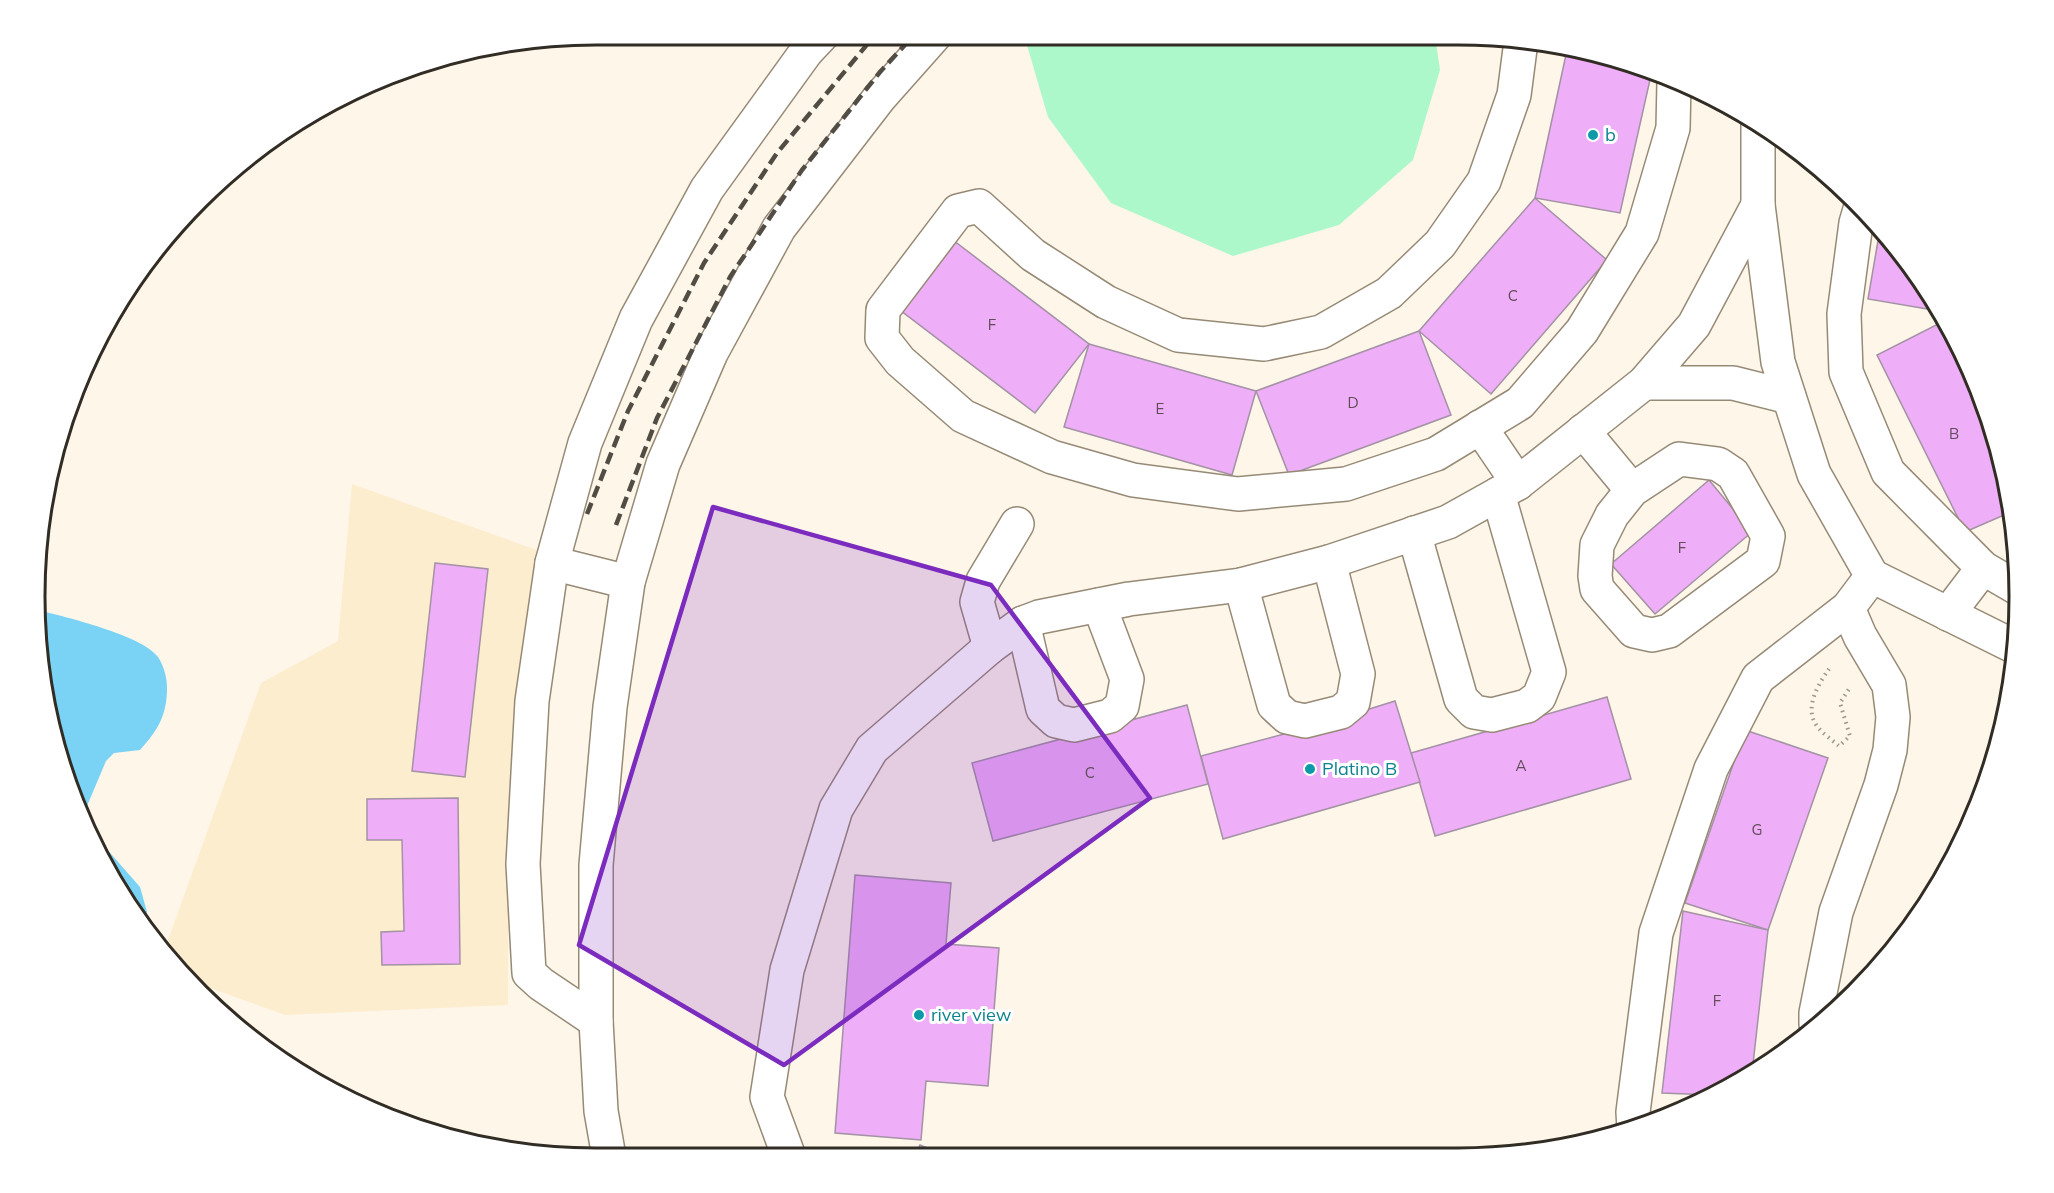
<svg xmlns="http://www.w3.org/2000/svg" width="2054" height="1193" viewBox="0 0 2054 1193" font-family="Mulish,sans-serif">
  <rect width="100%" height="100%" fill="#fef6e9"/>
  <path fill="#fdedcf" d="M352 484 537 550 515 699 508 870V1005L285 1015 199 984 164 951 261 683 338 641Z"/>
  <path fill="#adf8cb" d="M1024 35 1435 36 1440 70 1413 160 1339 225 1233 256 1111 203 1048 117Z"/>
  <g fill="#7ad3f4">
    <path d="M38 610C65 617 142 635 158 657 164 666 167 678 167 688 167 715 158 730 140 750L114 753 106 761 84 813 86 818 64 777 36 633Z"/>
    <path d="M97 838 140 887 147 912 143 925Z"/>
  </g>
  <g fill="#efaef8" stroke="#a292a4" stroke-width="1.5">
    <path d="M1567 50 1638 64 1652 71 1620 213 1535 198Z"/>
    <path d="M1535 198 1607 260 1491 394 1419 331Z"/>
    <path d="M1880 229 1925 284 1939 311 1868 299Z"/>
    <path d="M949 237 1089 344 1035 413 896 307Z"/>
    <path d="M1944 321 1977 381 2009 487 2011 512 1965 532 1877 355Z"/>
    <path d="M1419 331 1451 415 1289 475 1256 391Z"/>
    <path d="M1089 344 1256 391 1232 475 1064 427Z"/>
    <path d="M1709 480 1752 532 1655 614 1611 564Z"/>
    <path d="M435 563 488 569 465 777 412 771Z"/>
    <path d="M1607 697 1631 779 1435 836 1411 753Z"/>
    <path d="M1395 701 1420 782 1223 839 1201 756 1318 725Z"/>
    <path d="M1187 705 1208 784 993 841 972 763Z"/>
    <path d="M1745 730 1828 758 1768 930 1685 903Z"/>
    <path d="M458 798 460 964 382 965 381 932 404 931 402 840H367V799Z"/>
    <path d="M855 875 951 883 946 944 999 948 988 1086 926 1081 921 1140 835 1133Z"/>
    <path d="M1683 911 1768 930 1752 1073 1739 1083 1713 1095 1662 1093Z"/>
    <path d="M1681 1109 1665 1116 1664 1113Z"/>
    <path d="M920 1145 949 1157H914Z"/>
  </g>
  <g fill="none" stroke-linecap="round" stroke-linejoin="round">
    <defs>
      <g id="minor">
        <path d="M1521 41 1514 95 1484 181 1440 244 1389 293 1321 332 1264 344 1178 335 1106 302 1033 255 979 206 958 211 883 310 882 338 900 361 963 416 1052 457 1133 480 1238 494 1346 484 1436 454 1520 403 1582 331 1642 233 1673 128 1674 82"/>
        <path d="M1758 123V205L1778 362 1814 474 1872 576 2015 647"/>
        <path d="M1861 206 1856 223 1844 314 1846 372 1888 472 1983 568 2019 589"/>
        <path d="M1644 383H1733L1789 397"/>
        <path d="M1480 427 1518 483"/>
        <path d="M1583 431 1632 490"/>
        <path d="M1679 459 1718 464 1733 474 1768 536 1763 561 1669 631 1652 635 1634 631 1597 589 1595 576 1597 545 1612 515 1632 490Z"/>
        <path d="M1414 533 1461 699 1474 712 1492 715 1527 706 1539 697 1549 672 1498 494"/>
        <path d="M552 563 628 582"/>
        <path d="M1241 585 1274 705 1287 717 1305 721 1341 712 1353 702 1358 674 1329 562"/>
        <path d="M1948 614 1983 568"/>
        <path d="M1023 623 1043 709 1056 721 1074 725 1110 716 1122 706 1127 679 1099 605"/>
        <path d="M990 647 977 602 983 581 1017 524"/>
        <path d="M596 1021 541 984 529 973 523 864 532 701 552 563 585 443 636 319 707 189 806 52 822 35"/>
        <path d="M1816 1024V1013L1836 912 1881 785 1890 750 1893 717 1889 685 1860 636 1848 608"/>
        <path d="M1634 1129 1633 1112 1656 933 1711 769 1758 678 1848 608 1872 576"/>
        <path d="M609 1157 601 1111 596 1021V865L610 707 628 582 663 464 711 353 779 228 880 97 935 35"/>
        <path d="M789 1157 767 1097 787 970 836 809 872 749 990 647 1023 623 1039 617 1129 599 1241 585 1329 562 1448 522 1518 483 1644 383 1694 325 1758 205"/>
      </g>
    </defs>
    <use href="#minor" stroke="#968a76" stroke-width="36"/>
    <path stroke="#9e978c" stroke-width="4" stroke-dasharray="1.5 4.5" stroke-linecap="butt" d="M1829 669C1819 683 1805 706 1815 723 1820 732 1831 739 1839 746L1850 736 1840 703 1849 689 1852 688"/>
    <use href="#minor" stroke="#fff" stroke-width="33"/>
    <g stroke="#524d44" stroke-width="4.5" stroke-dasharray="12 6" stroke-linecap="butt">
      <path d="M587 514 628 411 704 263 777 153 875 35"/>
      <path d="M616 525 657 418 730 277 802 170 880 72 914 35"/>
    </g>
  </g>
  <path fill="#7b2cbf" fill-opacity="0.2" stroke="#7b2cbf" stroke-width="4.5" stroke-linejoin="round" d="M713 507 991 585 1150 798 784 1065 579 945Z"/>
  <g fill="#0f9aa8" stroke="#fff" stroke-width="2">
    <circle cx="1593" cy="135" r="6"/>
    <circle cx="1310" cy="769" r="6"/>
    <circle cx="919" cy="1015" r="6"/>
  </g>
  <g text-anchor="middle" stroke-width="6" stroke-linejoin="round" paint-order="stroke">
    <g font-size="15" fill="#604c59">
      <text x="1513" y="301">C</text>
      <text x="992" y="330">F</text>
      <text x="1353" y="408">D</text>
      <text x="1160" y="414">E</text>
      <text x="1954" y="439">B</text>
      <text x="1682" y="553">F</text>
      <text x="1521" y="771">A</text>
      <text x="1090" y="778">C</text>
      <text x="1757" y="835">G</text>
      <text x="1717" y="1006">F</text>
    </g>
    <g font-size="18" fill="#0d838f" stroke="#fff" text-anchor="start">
      <text x="1605" y="141">b</text>
      <text x="1322" y="775">Platino B</text>
      <text x="931" y="1021">river view</text>
    </g>
  </g>
  <path d="M0 0H2054V1193H0ZM596 45H1458A551 551 0 0 1 2009 596V597A551 551 0 0 1 1458 1148H596A551 551 0 0 1 45 597V596A551 551 0 0 1 596 45Z" fill="#fff" fill-rule="evenodd"/>
  <path fill="none" stroke="#312c24" stroke-width="3" d="M596 45H1458A551 551 0 0 1 2009 596V597A551 551 0 0 1 1458 1148H596A551 551 0 0 1 45 597V596A551 551 0 0 1 596 45Z"/>
</svg>
